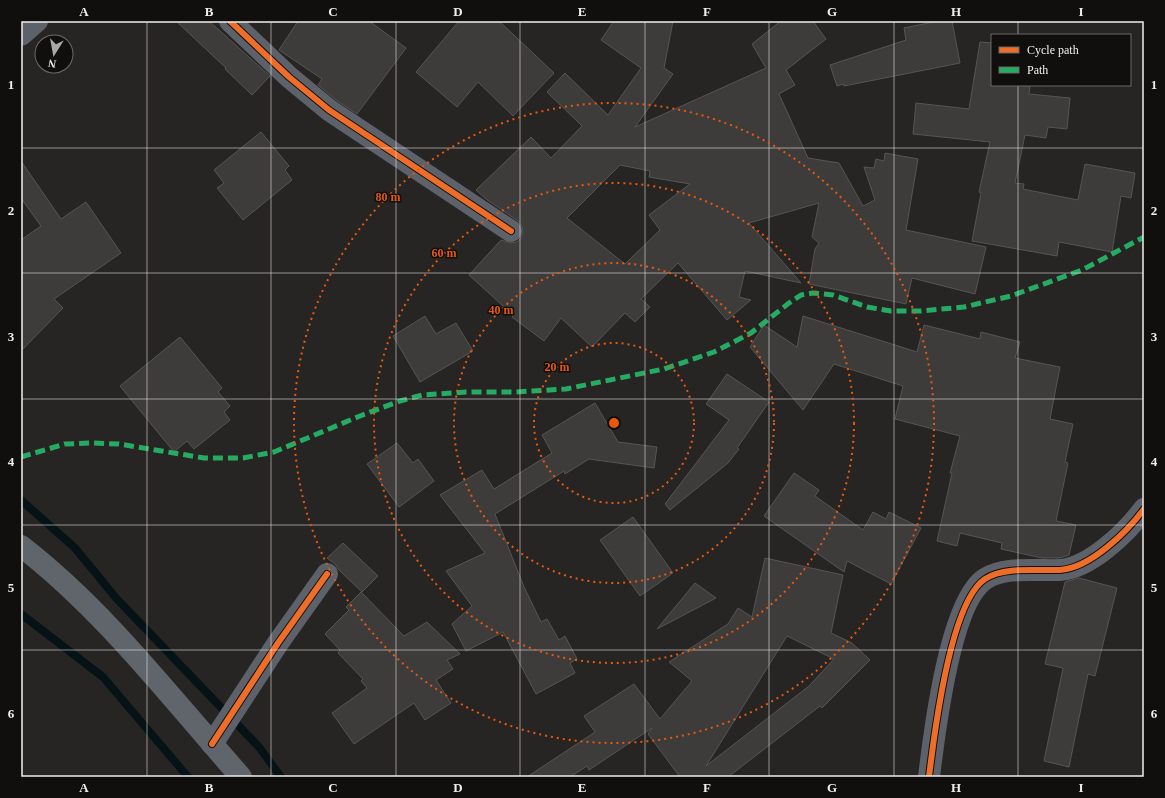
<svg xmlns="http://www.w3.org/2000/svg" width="1165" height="798" viewBox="0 0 1165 798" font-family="'Times New Roman',serif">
  <rect width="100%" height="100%" fill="#272523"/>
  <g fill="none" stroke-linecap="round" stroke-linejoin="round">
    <g stroke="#051216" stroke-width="8">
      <path d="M21 500 75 548 116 598 259 747 281 777"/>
      <path d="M21 614 103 677 188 777"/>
    </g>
  </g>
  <g fill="#3e3c3a" stroke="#575553" fill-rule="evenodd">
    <path d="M176 21H209L270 76 252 95 225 69 226 68Z"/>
    <path d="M298 21H369L406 48 357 114 336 100 318 85 322 79 279 50Z"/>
    <path d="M459 21H499L554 73 513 116 478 82 457 107 416 72Z"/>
    <path d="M614 21H673L664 68 673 74 635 127 766 68 752 44 781 21H813L826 39 786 70 795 85 779 94 808 158 839 163 863 206 875 200 864 167 874 168 876 159 884 161 885 153 918 159 906 230 986 247 975 294 912 278 906 304 809 284 815 249 819 243 812 237 819 203 749 223 801 283 745 271 739 297 751 300 727 320 678 263 641 299 650 307 635 322 625 313 592 347 561 318 544 341 512 317 513 315 469 275 501 240 511 243 517 242 521 238 523 232 522 226 518 221 486 199 476 190 531 137 551 158 582 126 547 92 565 73 608 115 641 68 601 40ZM620 165 650 171 649 177 690 184 649 215 660 230 625 264 567 218Z"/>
    <path d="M938 21H952L960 63 844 86V84L837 86 830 65 906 40 904 28Z"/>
    <path d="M980 42 992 43V85H1030L1029 94 1070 98 1067 129 1048 127 1046 138 1025 135 1015 183 1024 184 1023 189 1078 200 1085 164 1135 173 1131 198 1121 196 1112 252 1059 242 1057 256 972 241 981 193 979 192 990 142 913 134 916 103 969 109Z"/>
    <path d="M261 132 289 166 285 170 292 180 243 220 217 188 224 183 214 170Z"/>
    <path d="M21 161 61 219 86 202 121 253 54 299 63 308 21 351V240L41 226 21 198Z"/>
    <path d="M425 316 436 334 456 323 473 351 420 382 393 336Z"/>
    <path d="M803 316 917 352 924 325 980 339 981 332 1020 342 1015 358 1060 367 1050 419 1073 424 1065 462 1068 463 1056 521 1076 525 1069 555 1059 558H1042L1001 549 1002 543 960 533 957 546 937 541 952 473H950L960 436 895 419 903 386 834 364 803 410 750 347 764 325 797 347Z"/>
    <path d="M180 337 222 388 218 392 230 406 224 412 230 420 194 449 187 441 174 452 120 386Z"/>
    <path d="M727 374 769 402 737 448 739 449 728 463 670 510 665 504 729 420 706 404Z"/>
    <path d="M595 403 618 442 657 447 654 468 589 459 565 474 564 471 495 514 524 587 541 622 547 619 559 640 565 636 577 659 570 663 575 673 536 694 503 632 466 651 452 624 472 606 446 571 485 553 440 495 482 470 494 489 552 453 542 435Z"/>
    <path d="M397 443 413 463 418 459 434 481 399 507 367 464Z"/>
    <path d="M794 473 819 490 815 496 863 530 873 512 886 519 889 512 921 528 891 584 847 561 844 572 764 516Z"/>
    <path d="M633 517 673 573 640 596 600 540Z"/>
    <path d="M343 543 378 576 362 592 339 570 335 564 327 558Z"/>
    <path d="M765 558 843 575 831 633 852 643 870 660 822 708 820 706 728 777H680L648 734 652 728 589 770 587 766 570 777H527L595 732 584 716 634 684 660 719 692 681 669 662 728 624 738 608 752 617ZM787 636 834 659 809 686 706 766Z"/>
    <path d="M1079 578 1117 588 1095 676 1088 674 1069 767 1044 761 1063 668 1045 664 1065 582Z"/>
    <path d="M695 583 716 598 657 629Z"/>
    <path d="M361 592 404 636 427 622 460 654 447 660 453 669 436 680 451 703 425 720 414 703 354 744 332 713 367 688 361 681 363 679 338 653 340 650 325 634 349 610 346 607Z"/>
  </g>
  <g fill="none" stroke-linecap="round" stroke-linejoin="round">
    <g stroke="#5d6169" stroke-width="22">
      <path d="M230 21 289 77 329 110 511 231"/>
      <path d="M21 35 37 21"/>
      <path d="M212 744 278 643 327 574"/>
      <path d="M929 777C934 735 950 602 985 579 1004 566 1038 571 1060 570 1090 568 1127 532 1144 509"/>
    </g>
    <path stroke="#5f656b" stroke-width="22" d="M21 546C105 611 171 698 241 777"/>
    <path stroke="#26ab63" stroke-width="5" stroke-dasharray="10 5" stroke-linecap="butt" d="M21 457 65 444 91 443 119 444 204 458H243L274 452 360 416 400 401 422 395 466 392H515L566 389 664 369 714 352 751 333 789 303 801 295 813 293 833 295 867 307 891 311H921L964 307 1011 296 1082 270 1144 237"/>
    <defs>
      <g id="cycleway">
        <path d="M230 21 289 77 329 110 511 231"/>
        <path d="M212 744 278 643 327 574"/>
        <path d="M929 777C934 735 950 602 985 579 1004 566 1038 571 1060 570 1090 568 1127 532 1144 509"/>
      </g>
    </defs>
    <use href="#cycleway" stroke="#110f0d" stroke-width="8"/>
    <use href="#cycleway" stroke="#ee6e29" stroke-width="6"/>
  </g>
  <path fill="none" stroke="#f1efec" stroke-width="1" stroke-opacity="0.55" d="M147 21V777M271 21V777M396 21V777M520 21V777M645 21V777M769 21V777M894 21V777M1018 21V35M1018 85V777M21 148H1144M21 273H1144M21 399H1144M21 525H1144M21 650H1144"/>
  <g fill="none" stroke="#e8590c" stroke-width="2" stroke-dasharray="2 4">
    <circle cx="614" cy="423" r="80"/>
    <circle cx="614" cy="423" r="160"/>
    <circle cx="614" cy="423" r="240"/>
    <circle cx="614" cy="423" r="320"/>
  </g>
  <circle cx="614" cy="423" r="6" fill="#e8590c" stroke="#110f0d" stroke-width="2"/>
  <g font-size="12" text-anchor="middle" font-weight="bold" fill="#e8590c" stroke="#110f0d" stroke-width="3" stroke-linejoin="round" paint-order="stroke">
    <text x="388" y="201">80 m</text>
    <text x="444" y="257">60 m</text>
    <text x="501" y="314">40 m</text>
    <text x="557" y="371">20 m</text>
  </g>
  <rect width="1165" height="798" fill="none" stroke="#110f0d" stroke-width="44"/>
  <rect x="991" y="34" width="140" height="52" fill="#110f0d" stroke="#6b6966"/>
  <rect x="999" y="47" width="20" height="6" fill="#ee6e29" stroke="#6b6966"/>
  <text x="1027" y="54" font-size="12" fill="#f1efec">Cycle path</text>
  <rect x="999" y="67" width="20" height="6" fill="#26ab63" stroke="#6b6966"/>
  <text x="1027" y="74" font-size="12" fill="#f1efec">Path</text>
  <g transform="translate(54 54) rotate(191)"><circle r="19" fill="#110f0d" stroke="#6b6966"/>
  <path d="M0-3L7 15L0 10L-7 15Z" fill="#aaa8a6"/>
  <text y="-6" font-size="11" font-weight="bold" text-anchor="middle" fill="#f1efec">N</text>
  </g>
  <rect x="22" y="22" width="1121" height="754" fill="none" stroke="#f1efec" stroke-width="1.5"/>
  <g font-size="13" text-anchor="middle" font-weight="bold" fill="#f1efec">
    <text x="84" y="16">A</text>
    <text x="209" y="16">B</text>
    <text x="333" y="16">C</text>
    <text x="458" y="16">D</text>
    <text x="582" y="16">E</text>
    <text x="707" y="16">F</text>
    <text x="832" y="16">G</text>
    <text x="956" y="16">H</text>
    <text x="1081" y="16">I</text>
    <text x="11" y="89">1</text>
    <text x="1154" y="89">1</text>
    <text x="11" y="215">2</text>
    <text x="1154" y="215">2</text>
    <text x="11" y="341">3</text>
    <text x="1154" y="341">3</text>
    <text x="11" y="466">4</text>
    <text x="1154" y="466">4</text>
    <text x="11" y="592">5</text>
    <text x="1154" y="592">5</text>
    <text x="11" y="718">6</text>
    <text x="1154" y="718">6</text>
    <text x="84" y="792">A</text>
    <text x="209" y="792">B</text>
    <text x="333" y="792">C</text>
    <text x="458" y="792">D</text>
    <text x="582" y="792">E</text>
    <text x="707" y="792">F</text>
    <text x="832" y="792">G</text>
    <text x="956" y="792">H</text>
    <text x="1081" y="792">I</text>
  </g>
</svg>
